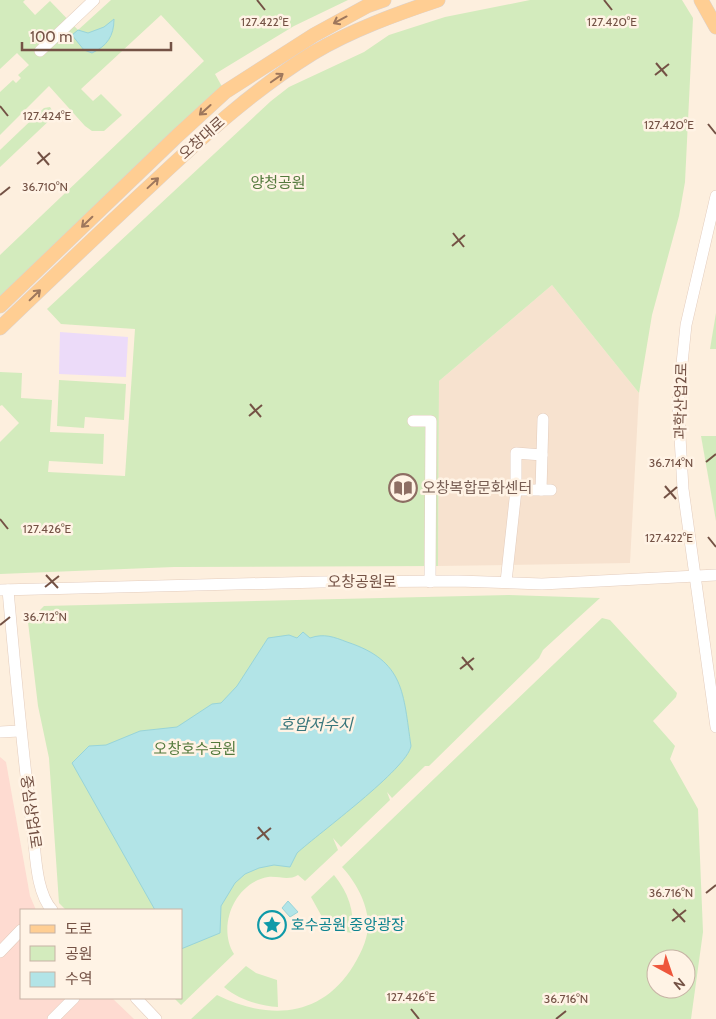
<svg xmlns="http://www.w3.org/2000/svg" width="716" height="1019" viewBox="0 0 716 1019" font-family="Cabin,'Noto Sans KR',sans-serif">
  <rect width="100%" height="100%" fill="#fdefde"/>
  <path fill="#f7e2cf" d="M552 285 639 393 630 563 438 566 439 381Z"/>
  <path fill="#fedbd1" d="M0 757 6 762 30 896 36 910H21V998H112L134 1019H0Z"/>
  <path fill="#ecdbf9" d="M60 332 128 337 126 377 59 374Z"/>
  <g fill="#d3ebbd" fill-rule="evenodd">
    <path d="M0 0H25L23 2 35 15 50 1 78 30 111 0H348L294 26 215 74 225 92 0 305V255L204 61 161 15 81 89 93 101 101 94 122 115 104 131H92L85 126 49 86 0 135V92L13 80 16 83 21 78 18 75 29 65 17 53 0 69Z"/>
    <path d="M530 0H682L693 18 685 182 679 216 652 315 639 393 552 285 439 381 438 566 174 567 0 574V442L19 423 2 405 0 406V372L22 373 21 398 52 400 50 432 104 434 103 464 49 461 48 472 125 476 135 329 61 324 47 309 271 101 289 87 364 52 389 35 445 17Z"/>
    <path d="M50 107 53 112V117L0 167V150L44 108Z"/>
    <path d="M716 313V349H710Z"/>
    <path d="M59 380 126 384 124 420 85 417 84 428 57 426Z"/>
    <path d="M701 436H716V521Z"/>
    <path d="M509 595 600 598 543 650 539 658 429 766H425L392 798 387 792 390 800 341 847 333 838 338 850 305 881 298 875C288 881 280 876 268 877 234 883 217 927 234 954L181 1005 174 998H181V910H66L59 903 49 758 38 706 28 622 44 606Z"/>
    <path d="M602 618 610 620 677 693 676 697 653 721 675 746 670 759 698 809 703 932 691 1019H191L217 995C265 1019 317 1019 350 971 359 957 369 939 368 922 367 902 355 881 342 867ZM656 959H686V989H656Z"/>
    <path d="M334 875C348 892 355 911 352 933L323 928 321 915 311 897Z"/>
    <path d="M246 966 256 973 277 980 278 1007C258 1005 239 1000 224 987Z"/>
  </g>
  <g fill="#b2e4e7" stroke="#98d4d9">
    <path d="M114 19C114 36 107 46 92 53L84 50 72 35 78 30 88 33 104 27Z"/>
    <path d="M303 632 310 638C324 633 334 637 347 642 405 661 403 693 411 746 407 769 319 833 297 853L290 867 274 865 259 868 245 874 235 883 221 906 220 933 181 949V910H155L72 763 89 746 106 745 140 731 177 727 212 704 221 703 237 686 268 638 289 635 297 638Z"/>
    <path d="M288 901 298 912 290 917 282 908Z"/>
  </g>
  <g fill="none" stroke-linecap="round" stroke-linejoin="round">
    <defs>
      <g id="minor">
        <path d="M40 51 94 0"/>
        <path d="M716 196 686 325 678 402 683 489 716 727"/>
        <path d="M413 421H431L430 582"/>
        <path d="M516 490V453L542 455"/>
        <path d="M541 490 543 419"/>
        <path d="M506 582 516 490H551"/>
        <path d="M0 590 320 582 458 581 542 584 716 575"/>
        <path d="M8 590C15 669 22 748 32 826 36 852 35 891 52 910"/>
        <path d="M0 732 19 731"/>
        <path d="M0 952 21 930"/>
        <path d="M136 998 156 1019"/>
        <path d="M53 1019 74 998"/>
      </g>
      <g id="major">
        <path d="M701 0 716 27"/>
        <path d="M0 306 177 136 225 92 314 35 367 6 384 0"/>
        <path d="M0 328C50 280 100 232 151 185 202 137 253 90 313 53 352 30 396 14 438 0"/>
      </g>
    </defs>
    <use href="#minor" stroke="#e3ccbd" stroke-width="12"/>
    <use href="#major" stroke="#dbd2cf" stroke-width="15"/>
    <use href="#minor" stroke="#fff" stroke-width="11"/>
    <use href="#major" stroke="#ffce93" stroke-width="14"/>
  </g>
  <defs><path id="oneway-shaft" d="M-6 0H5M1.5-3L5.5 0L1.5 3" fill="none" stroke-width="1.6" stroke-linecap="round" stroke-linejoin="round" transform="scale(1.25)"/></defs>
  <g stroke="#9e775c">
    <use href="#oneway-shaft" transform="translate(340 20) rotate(152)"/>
    <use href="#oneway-shaft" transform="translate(277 78) rotate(-35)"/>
    <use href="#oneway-shaft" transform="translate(205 110) rotate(138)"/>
    <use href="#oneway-shaft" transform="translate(153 183) rotate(-43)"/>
    <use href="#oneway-shaft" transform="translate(87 222) rotate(136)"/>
    <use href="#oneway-shaft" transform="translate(35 295) rotate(-44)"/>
  </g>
  <path fill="none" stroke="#745245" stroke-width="2" d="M257 0 265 10M604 0 612 10M656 63 667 76M655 75 669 64M0 106 8 116M708 124 716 134M38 152 49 165M37 164 50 153M0 195 10 187M453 233 464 247M452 246 465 235M250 404 261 417M249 416 262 405M706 462 716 454M665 486 676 499M664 498 677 487M0 519 8 529M708 537 716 547M46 575 58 588M45 587 59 576M0 625 10 617M462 657 473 670M460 669 474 658M258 827 269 840M257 839 271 828M706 893 716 885M673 909 685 922M672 921 686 910M411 1009 419 1019M556 1019 566 1011"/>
  <defs>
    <symbol id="library-ring" viewBox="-11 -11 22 22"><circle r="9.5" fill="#fff3e5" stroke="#8d6e63" stroke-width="1.5"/><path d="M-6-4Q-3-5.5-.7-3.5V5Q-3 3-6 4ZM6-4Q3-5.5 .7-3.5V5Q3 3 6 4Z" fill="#8d6e63"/></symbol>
    <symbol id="sight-ring" viewBox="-11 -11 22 22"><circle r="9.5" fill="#fff3e5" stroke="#0f9aa8" stroke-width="1.5"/><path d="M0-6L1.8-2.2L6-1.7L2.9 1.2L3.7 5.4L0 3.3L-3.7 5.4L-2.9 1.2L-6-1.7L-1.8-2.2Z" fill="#0f9aa8"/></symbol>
  </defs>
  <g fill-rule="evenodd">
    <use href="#library-ring" x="387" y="472" width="32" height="32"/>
    <use href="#sight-ring" x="256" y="909" width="32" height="32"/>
  </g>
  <g text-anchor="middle" stroke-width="5" stroke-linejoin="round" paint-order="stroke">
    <g font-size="15" fill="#745245" stroke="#fff3e5">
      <text transform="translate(202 138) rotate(-42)" y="5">오창대로</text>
      <text transform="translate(681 401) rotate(-89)" y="5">과학산업2로</text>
      <text x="362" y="587">오창공원로</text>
      <text transform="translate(31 812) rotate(82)" y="5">중심상업1로</text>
    </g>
    <g font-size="15" fill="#547a3d" stroke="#fff3e5">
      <text x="278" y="188">양청공원</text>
      <text x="195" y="754">오창호수공원</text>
    </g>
    <g font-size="15" fill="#785e54" stroke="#fff3e5" text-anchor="start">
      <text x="422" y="493">오창복합문화센터</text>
    </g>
    <g font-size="15" fill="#0d838f" stroke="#fff3e5" text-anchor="start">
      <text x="291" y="930">호수공원 중앙광장</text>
    </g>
    <g font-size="16" font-style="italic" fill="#39767b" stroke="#fff3e5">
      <text x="316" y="730">호암저수지</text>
    </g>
  </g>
  <g font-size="12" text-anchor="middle" fill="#745245" stroke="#fff3e5" stroke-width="5" stroke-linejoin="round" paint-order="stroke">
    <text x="265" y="26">127.422°E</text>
    <text x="612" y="26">127.420°E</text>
    <text x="47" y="120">127.424°E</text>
    <text x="669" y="129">127.420°E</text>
    <text x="45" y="191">36.710°N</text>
    <text x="671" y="467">36.714°N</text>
    <text x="47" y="533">127.426°E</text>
    <text x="669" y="542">127.422°E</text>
    <text x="45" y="621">36.712°N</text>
    <text x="671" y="897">36.716°N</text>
    <text x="411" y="1001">127.426°E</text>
    <text x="566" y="1003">36.716°N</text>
  </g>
  <rect x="20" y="909" width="162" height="90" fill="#fff3e5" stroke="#c7b3a5"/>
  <rect x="30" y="925" width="25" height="8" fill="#ffce93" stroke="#c7b3a5"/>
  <text x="65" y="934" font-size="15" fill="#745245">도로</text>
  <rect x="30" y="946" width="25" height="15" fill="#d3ebbd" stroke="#c7b3a5"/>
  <text x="65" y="959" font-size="15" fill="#745245">공원</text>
  <rect x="30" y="972" width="25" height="15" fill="#b2e4e7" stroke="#c7b3a5"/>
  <text x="65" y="984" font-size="15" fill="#745245">수역</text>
  <g transform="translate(671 974) rotate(140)"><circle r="24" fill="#fff3e5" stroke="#c7b3a5"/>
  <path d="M0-4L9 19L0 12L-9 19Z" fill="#ee563c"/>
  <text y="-8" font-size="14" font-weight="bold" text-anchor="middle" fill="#745245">N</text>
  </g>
  <path d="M22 42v8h149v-8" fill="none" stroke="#745245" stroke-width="2.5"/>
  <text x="30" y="42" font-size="15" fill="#745245" stroke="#fff3e5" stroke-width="4" paint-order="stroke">100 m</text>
</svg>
